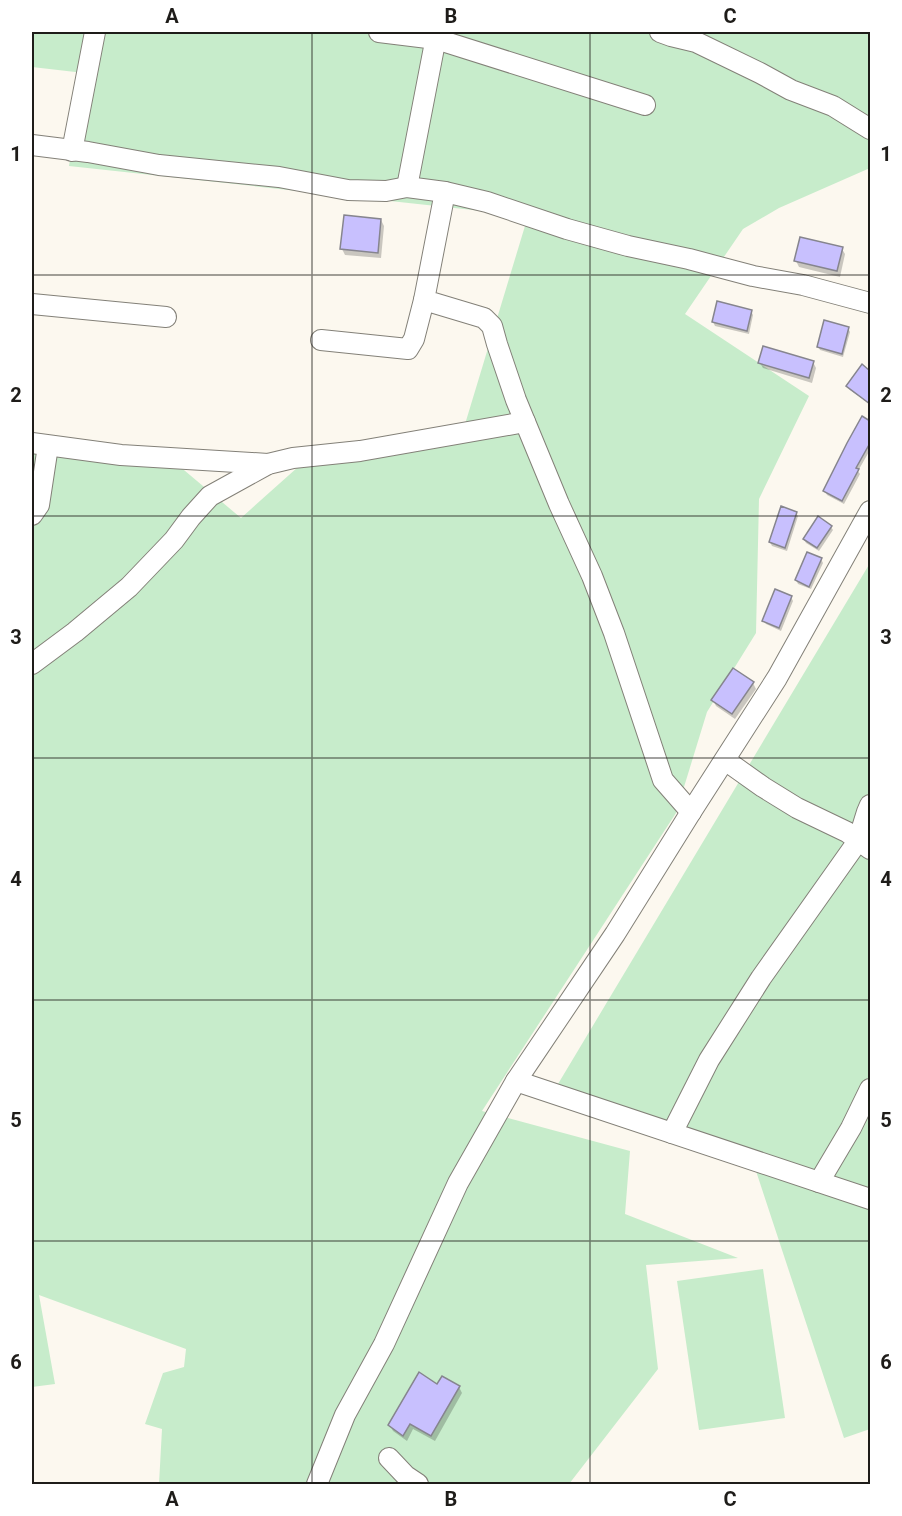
<svg xmlns="http://www.w3.org/2000/svg" width="902" height="1516" viewBox="0 0 902 1516" font-family="Roboto,sans-serif">
  <rect width="100%" height="100%" fill="#fcf8ef"/>
  <g fill="#c7eccb">
    <path d="M32 32H870V168L779 208 743 229 685 314 809 396 759 499 756 633 707 712 676 813 482 1111 630 1151 625 1214 738 1258 646 1265 658 1369 569 1484H159L162 1429 145 1424 163 1373 184 1367 186 1349 39 1295 55 1384 32 1387V453L178 465 241 518 298 467 459 444 528 216 69 166 84 73 32 67Z"/>
    <path d="M870 563V1429L844 1438 756 1171 555 1089Z"/>
    <path d="M763 1269 785 1418 699 1430 677 1281Z"/>
  </g>
  <g fill="#0003">
    <path d="M381 220 384 226 381 258 345 255 342 249Z"/>
    <path d="M842 249 845 254 840 277 799 267 796 261Z"/>
    <path d="M751 311 753 315 749 334 715 326 713 322Z"/>
    <path d="M848 328 850 332 843 357 820 350 818 346Z"/>
    <path d="M813 362 816 368 812 383 763 368 760 363Z"/>
    <path d="M862 366 870 372V404L850 390 848 386Z"/>
    <path d="M863 418 870 423V450L858 471 860 474 844 504 827 495 825 491Z"/>
    <path d="M796 513 798 516 787 551 772 546 770 542Z"/>
    <path d="M831 527 833 530 819 551 806 543 804 539Z"/>
    <path d="M821 559 823 563 811 589 798 584 796 580Z"/>
    <path d="M791 597 793 601 781 631 766 624 764 621Z"/>
    <path d="M753 683 756 689 735 719 716 706 713 700Z"/>
    <path d="M438 1386 459 1387 462 1393 435 1441 413 1429 407 1441 393 1431 390 1425Z"/>
  </g>
  <g fill="#c8c0fe" stroke="#86858e" stroke-width="1.5">
    <path d="M344 215 381 219 378 253 340 249Z"/>
    <path d="M800 237 843 247 837 271 794 261Z"/>
    <path d="M717 301 752 310 747 331 712 322Z"/>
    <path d="M824 320 849 327 842 354 817 347Z"/>
    <path d="M763 346 814 361 809 378 758 363Z"/>
    <path d="M862 364 870 371V404L846 386Z"/>
    <path d="M862 416 870 421V443L856 468 859 469 842 501 823 491 847 443Z"/>
    <path d="M781 506 797 512 785 548 769 542Z"/>
    <path d="M818 516 832 526 817 548 803 539Z"/>
    <path d="M807 552 822 558 809 587 795 580Z"/>
    <path d="M775 589 792 596 779 628 762 621Z"/>
    <path d="M733 668 754 682 732 714 711 700Z"/>
    <path d="M419 1372 437 1384 442 1376 460 1386 431 1436 410 1424 403 1436 388 1425Z"/>
  </g>
  <g fill="none" stroke-linecap="round" stroke-linejoin="round">
    <defs>
      <g id="minor">
        <path d="M379 32 436 39 645 105"/>
        <path d="M660 32 671 36 696 42 760 73 791 90 833 106 870 129"/>
        <path d="M32 145 88 152 159 165 279 177 348 190 386 191 407 187 445 192 487 202 567 229 628 246 689 259 753 276 803 285 870 303"/>
        <path d="M72 151 95 32"/>
        <path d="M407 187 437 32"/>
        <path d="M445 192 424 300 484 318 492 326 497 344 516 400 559 504 592 576 614 633 663 780 691 812"/>
        <path d="M32 304 166 317"/>
        <path d="M321 340 408 349 414 339 424 300"/>
        <path d="M32 443 121 455 268 464"/>
        <path d="M32 515 39 505 48 446"/>
        <path d="M32 664 75 632 129 587 174 540 191 517 210 496 268 464 293 458 360 451 525 422"/>
        <path d="M725 760 763 787 797 808 847 832 870 849"/>
        <path d="M516 1081 870 1199"/>
        <path d="M672 1133 709 1060 761 978 858 841 867 812 870 805"/>
        <path d="M819 1182 851 1128 870 1089"/>
        <path d="M389 1458 406 1476 418 1484"/>
        <path d="M317 1484 345 1415 384 1344 458 1183 516 1081 615 934 691 812 777 678 870 511"/>
      </g>
    </defs>
    <use href="#minor" stroke="#838078" stroke-width="22"/>
    <use href="#minor" stroke="#fff" stroke-width="20"/>
  </g>
  <path fill="none" stroke="#1e1c19" stroke-width="1.5" stroke-opacity="0.55" d="M312 32V1484M590 32V1484M32 275H870M32 516H870M32 758H870M32 1000H870M32 1241H870"/>
  <rect width="902" height="1516" fill="none" stroke="#ffffff" stroke-width="66"/>
  <rect x="33" y="33" width="836" height="1450" fill="none" stroke="#1e1c19" stroke-width="2"/>
  <g font-size="20" text-anchor="middle" font-weight="bold" fill="#1e1c19">
    <text x="172" y="23">A</text>
    <text x="451" y="23">B</text>
    <text x="730" y="23">C</text>
    <text x="16" y="161">1</text>
    <text x="886" y="161">1</text>
    <text x="16" y="402">2</text>
    <text x="886" y="402">2</text>
    <text x="16" y="644">3</text>
    <text x="886" y="644">3</text>
    <text x="16" y="886">4</text>
    <text x="886" y="886">4</text>
    <text x="16" y="1127">5</text>
    <text x="886" y="1127">5</text>
    <text x="16" y="1369">6</text>
    <text x="886" y="1369">6</text>
    <text x="172" y="1506">A</text>
    <text x="451" y="1506">B</text>
    <text x="730" y="1506">C</text>
  </g>
</svg>
